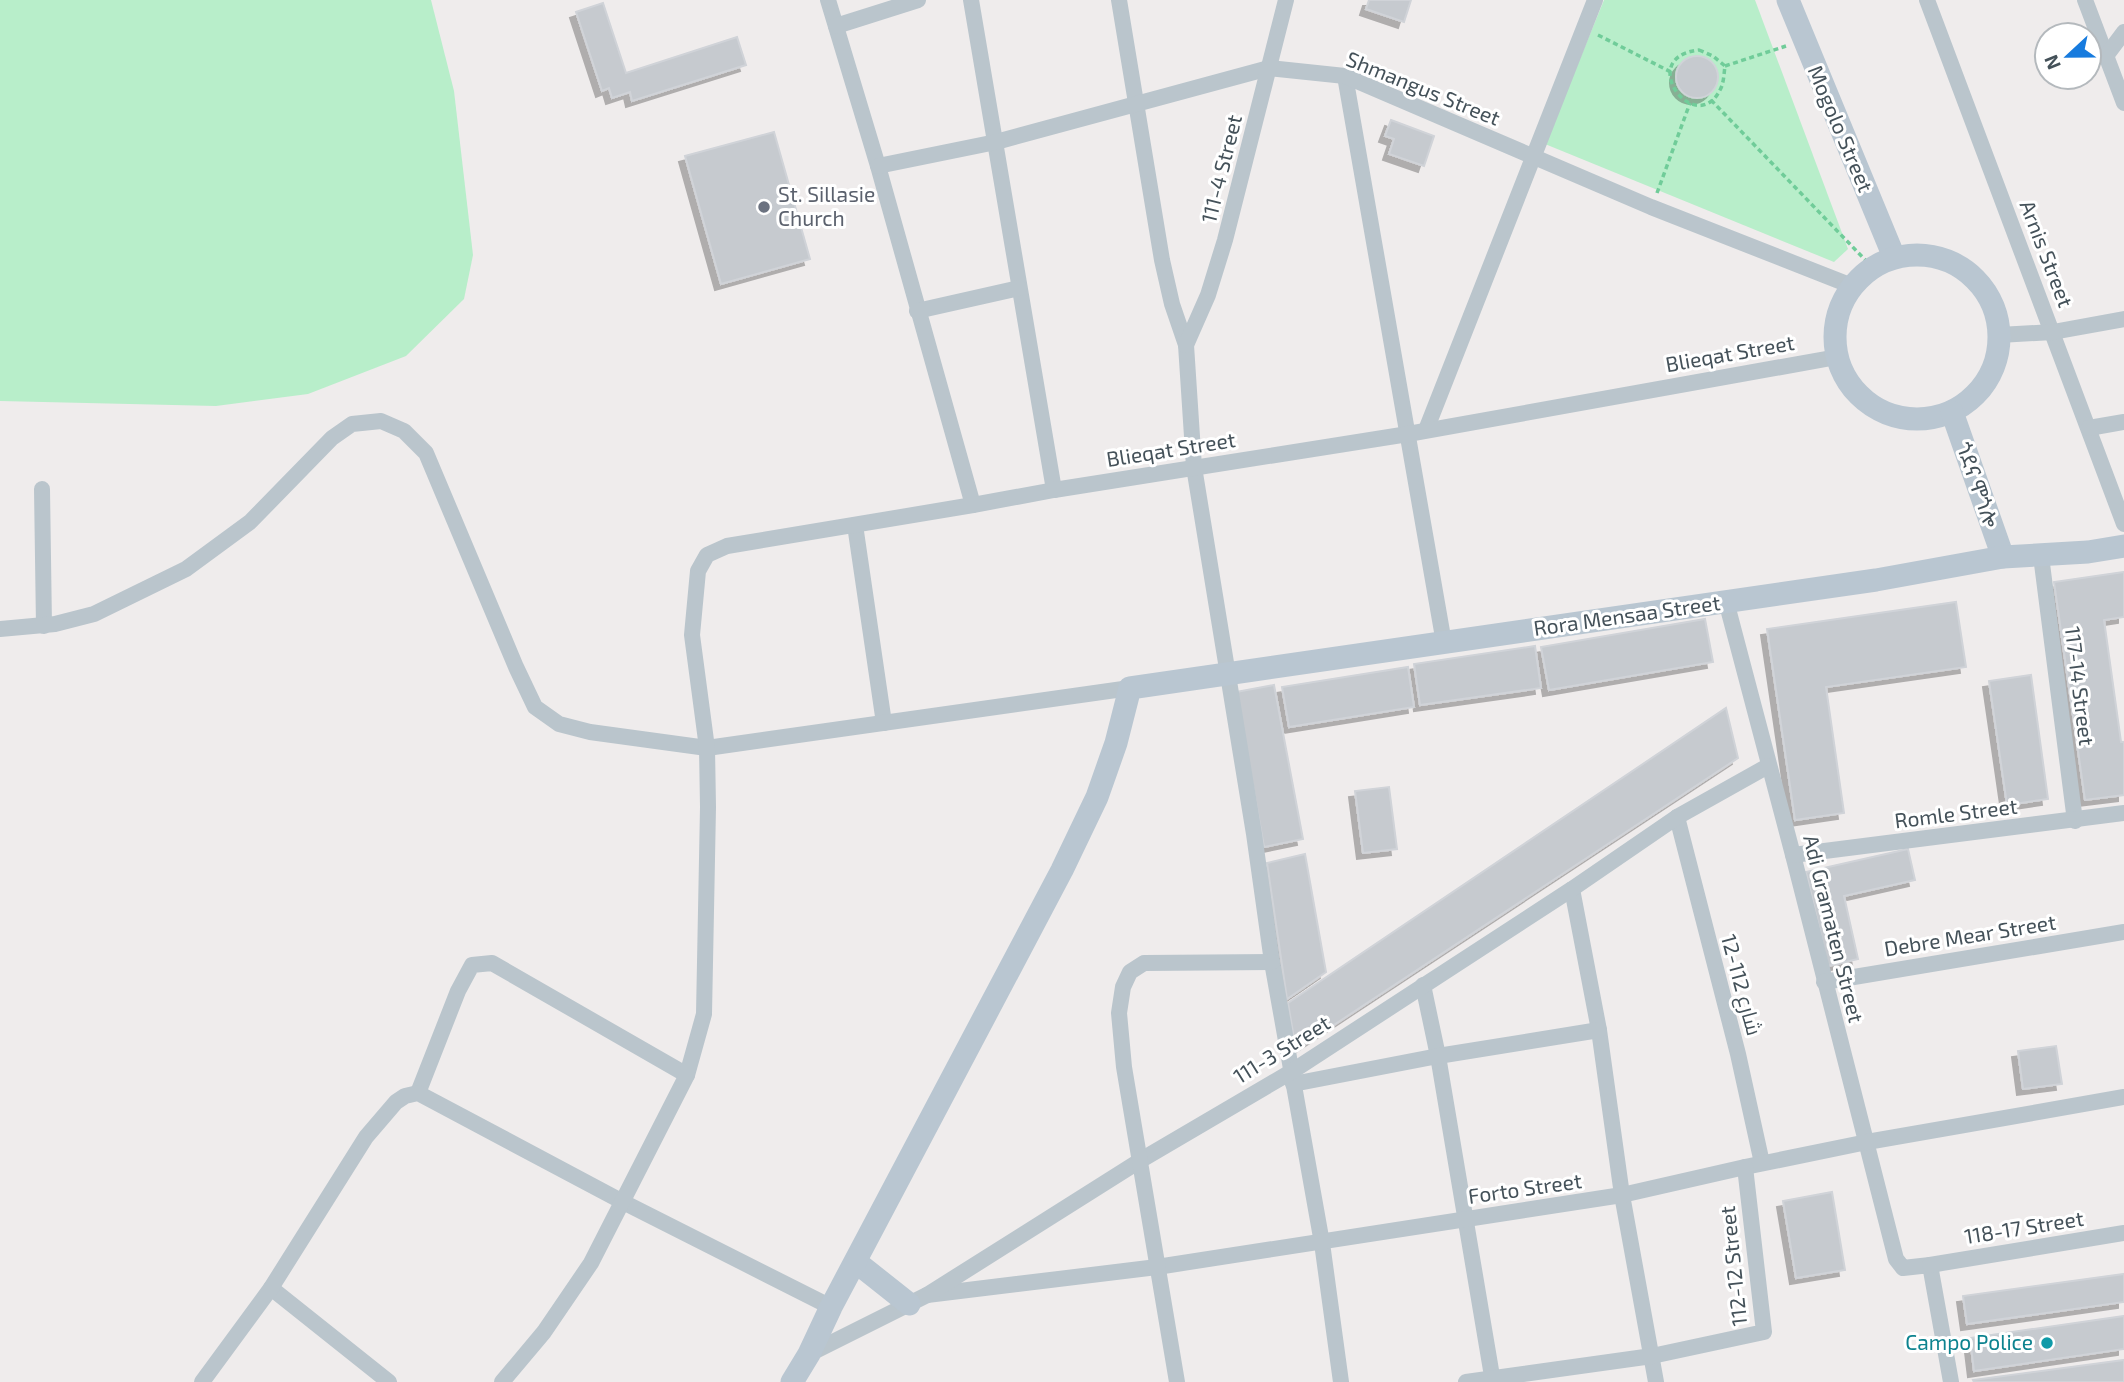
<svg xmlns="http://www.w3.org/2000/svg" width="2124" height="1382" viewBox="0 0 2124 1382" font-family="'Exo 2',Cairo,'Noto Sans Ethiopic',sans-serif">
  <defs>
    <filter id="shadow"><feDropShadow dx="-6" dy="6" stdDeviation="0" flood-color="#0004"/></filter>
  </defs>
  <rect width="100%" height="100%" fill="#efecec"/>
  <g fill="#b8eeca">
    <path d="M0 0H431L454 91 473 255 464 299 406 356 308 394 216 406 0 401Z"/>
    <path d="M1604 0H1755L1848 249 1834 262 1545 144Z"/>
  </g>
  <g fill="#c6cacf" stroke="#d0d3d8" stroke-width="2" filter="url(#shadow)">
    <path d="M1369 0H1411L1404 22 1366 9Z"/>
    <path d="M603 3 626 73 737 37 746 65 632 101 630 92 612 98 609 88 602 91 576 12Z"/>
    <circle cx="1697" cy="77" r="21"/>
    <path d="M1391 120 1434 136 1424 166 1389 154 1394 139 1385 136Z"/>
    <path d="M774 132 810 259 721 284 685 156Z"/>
    <path d="M2124 572V617L2104 620 2121 742H2124V795L2085 800 2054 582Z"/>
    <path d="M1956 602 1966 667 1826 687 1844 813 1795 820 1767 629Z"/>
    <path d="M1705 619 1713 662 1549 690 1541 647Z"/>
    <path d="M1535 646 1541 688 1420 705 1414 664Z"/>
    <path d="M1408 667 1414 707 1289 727 1282 687Z"/>
    <path d="M2031 675 2048 799 2007 805 1989 681Z"/>
    <path d="M1274 685 1303 839 1264 847 1236 692Z"/>
    <path d="M1726 708 1738 758 1296 1050 1288 1003Z"/>
    <path d="M1389 787 1397 849 1363 853 1355 791Z"/>
    <path d="M1908 849 1915 880 1844 896 1858 959 1828 966 1806 872Z"/>
    <path d="M1305 854 1326 972 1287 999 1267 863Z"/>
    <path d="M2056 1046 2062 1084 2023 1089 2018 1051Z"/>
    <path d="M1832 1192 1845 1270 1796 1278 1783 1201Z"/>
    <path d="M2124 1274V1302L1967 1324 1963 1296Z"/>
    <path d="M2124 1316V1349L1974 1371 1970 1338Z"/>
    <path d="M2124 1360V1382H1974L1973 1380Z"/>
  </g>
  <g fill="none" stroke-linecap="round" stroke-linejoin="round">
    <g stroke="#70cc99" stroke-width="3.5" stroke-dasharray="5 3.5" stroke-linecap="butt">
      <path d="M1598 35 1671 72"/>
      <path d="M1699 50 1713 56 1725 66C1724 73 1724 81 1721 88 1697 141 1633 57 1699 50Z"/>
      <path d="M1725 66 1786 46"/>
      <path d="M1711 100 1873 268"/>
      <path d="M1657 193 1690 103"/>
    </g>
    <g stroke="#bac5cc" stroke-width="16">
      <path d="M828 0 878 166 973 505"/>
      <path d="M971 0 1054 490"/>
      <path d="M1119 0 1162 260 1172 304 1186 345 1194 467 1254 834 1272 962 1322 1243 1341 1382"/>
      <path d="M1927 0 2124 524"/>
      <path d="M2085 0 2124 103"/>
      <path d="M836 26 918 0"/>
      <path d="M2106 56 2124 32"/>
      <path d="M1345 76 1444 643"/>
      <path d="M878 166 996 142 1269 68 1345 76 1651 207 1852 286"/>
      <path d="M917 311 1019 288"/>
      <path d="M1999 335 2053 332 2124 319"/>
      <path d="M1186 345 1208 295 1225 240 1286 0"/>
      <path d="M2089 428 2124 422"/>
      <path d="M1426 430 1595 0"/>
      <path d="M42 489 44 626"/>
      <path d="M855 525 884 723"/>
      <path d="M2041 556 2075 821"/>
      <path d="M1726 601 1793 855 1896 1259 1903 1268 1930 1265 1951 1382"/>
      <path d="M0 629 55 624 94 614 186 569 250 522 332 438 352 424 381 421 404 431 426 453 516 667 535 707 559 724 590 732 707 748 1130 688"/>
      <path d="M1677 817 1738 1054 1762 1163"/>
      <path d="M1793 855 2124 813"/>
      <path d="M1572 889 1599 1030 1622 1195 1656 1382"/>
      <path d="M1824 982 2124 932"/>
      <path d="M1423 985 1438 1056 1493 1382"/>
      <path d="M1293 1084 1438 1056 1599 1030"/>
      <path d="M418 1093 458 991 472 965 492 963 687 1075"/>
      <path d="M1930 1265 2124 1233"/>
      <path d="M271 1288 389 1382"/>
      <path d="M927 1295 1157 1267 1622 1195 1745 1167 1867 1142 2124 1097"/>
      <path d="M809 1354 927 1295 1141 1160 1291 1072 1572 889 1677 817 1768 766"/>
      <path d="M202 1382 271 1288 366 1137 396 1102 405 1096 418 1093 623 1202 831 1307"/>
      <path d="M502 1382 544 1332 591 1263 687 1075 704 1014 708 807 707 748 692 635 698 571 707 555 727 546 973 505 1054 490 1408 434 1837 357"/>
      <path d="M1177 1382 1124 1067 1119 1013 1123 987 1130 972 1144 963 1272 962"/>
      <path d="M1466 1382 1652 1356 1764 1332 1745 1167"/>
    </g>
    <g stroke="#b9c6d1" stroke-width="23">
      <path d="M1788 0 1894 257"/>
      <circle cx="1917" cy="337" r="82"/>
      <path d="M1952 412 2003 557"/>
      <path d="M856 1262 909 1304"/>
      <path d="M792 1382 809 1354 831 1307 1062 870 1097 797 1116 743 1130 688 1876 580 2003 557 2088 552 2124 546"/>
    </g>
  </g>
  <circle fill="#6b7280" stroke="#fff" stroke-width="2.5" cx="764" cy="207" r="7"/>
  <circle fill="#0f9aa8" stroke="#fff" stroke-width="2.5" cx="2047" cy="1343" r="7"/>
  <g text-anchor="middle" stroke-width="6" stroke-linejoin="round" paint-order="stroke">
    <g font-size="21" fill="#445159" stroke="#fff">
      <text transform="translate(1423 89) rotate(22)" y="7">Shmangus Street</text>
      <text transform="translate(1840 129) rotate(67)" y="7">Mogolo Street</text>
      <text transform="translate(1222 169) rotate(-76)" y="7">111-4 Street</text>
      <text transform="translate(2046 254) rotate(69)" y="7">Arnis Street</text>
      <text transform="translate(1730 354) rotate(-10)" y="7">Blieqat Street</text>
      <text transform="translate(1171 450) rotate(-9)" y="7">Blieqat Street</text>
      <text transform="translate(1977 485) rotate(71)" y="7">ጎደና ሞጎሎ</text>
      <text transform="translate(1627 616) rotate(-8)" y="7">Rora Mensaa Street</text>
      <text transform="translate(2079 686) rotate(83)" y="7">117-14 Street</text>
      <text transform="translate(1956 814) rotate(-7)" y="7">Romle Street</text>
      <text transform="translate(1833 929) rotate(76)" y="7">Adi Gramaten Street</text>
      <text transform="translate(1970 936) rotate(-9)" y="7">Debre Mear Street</text>
      <text transform="translate(1741 985) rotate(75)" y="7">شارع 112-12</text>
      <text transform="translate(1282 1050) rotate(-32)" y="7">111-3 Street</text>
      <text transform="translate(1525 1189) rotate(-8)" y="7">Forto Street</text>
      <text transform="translate(2024 1228) rotate(-9)" y="7">118-17 Street</text>
      <text transform="translate(1734 1266) rotate(-96)" y="7">112-12 Street</text>
    </g>
    <g font-size="21" fill="#5b616d" stroke="#fff" text-anchor="start">
      <text x="778" y="202">St. Sillasie<tspan x="778" dy="24">Church</tspan></text>
    </g>
    <g font-size="21" fill="#0d838f" stroke="#fff" text-anchor="end">
      <text x="2033" y="1350">Campo Police</text>
    </g>
  </g>
  <g transform="translate(2068 56) rotate(248)"><circle r="33" fill="#ffffff" stroke="#b4b9bd" stroke-width="2"/>
  <path d="M0-5L12 26L0 18L-12 26Z" fill="#177bde"/>
  <text y="-10" font-size="19" font-weight="bold" text-anchor="middle" fill="#445159">N</text>
  </g>
</svg>
